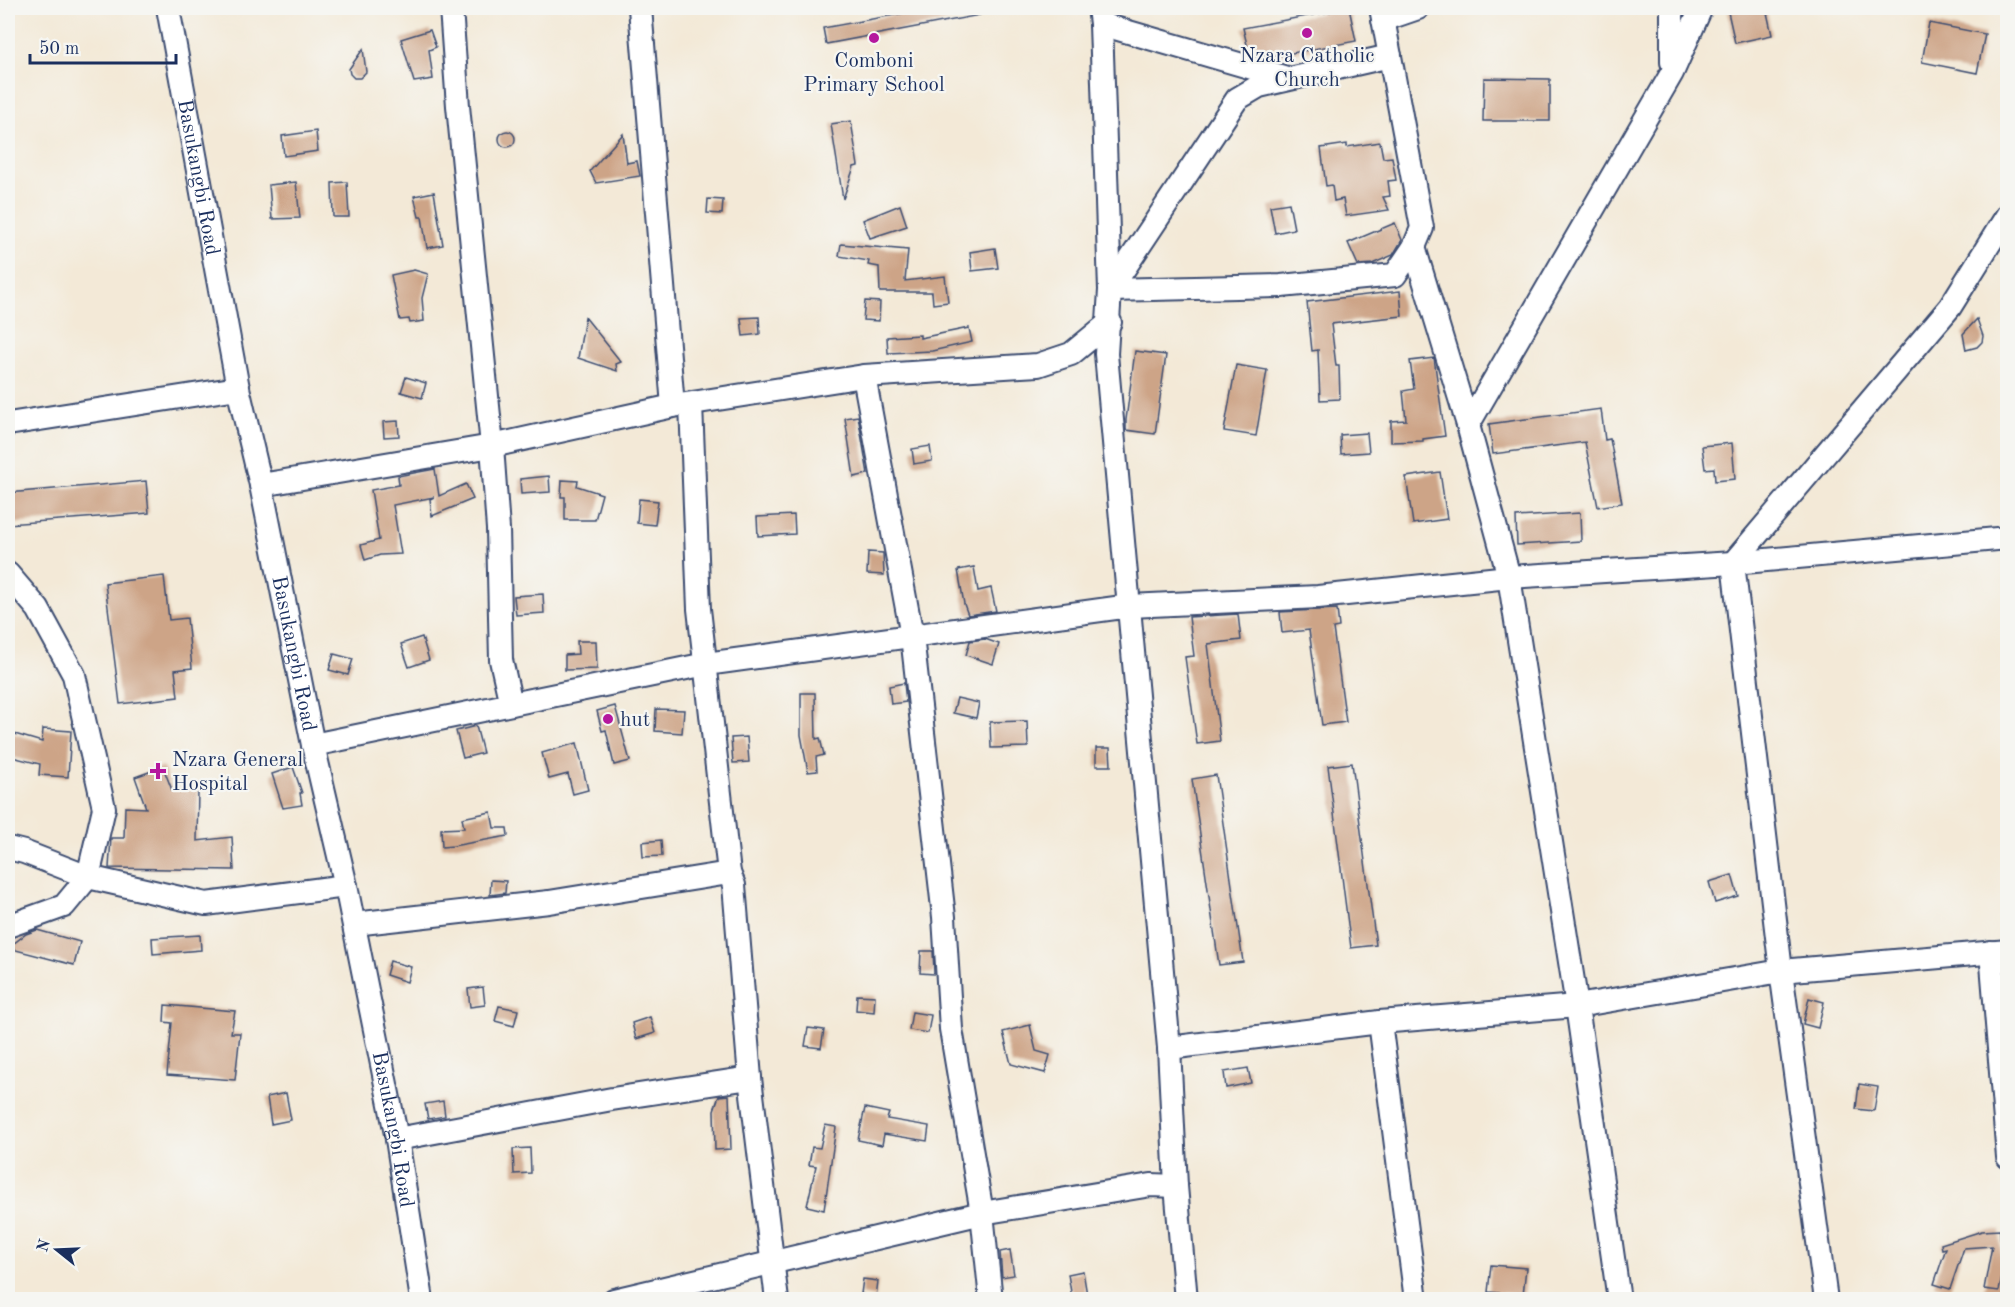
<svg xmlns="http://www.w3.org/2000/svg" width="2015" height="1307" viewBox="0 0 2015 1307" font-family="'Old Standard TT',serif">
  <rect width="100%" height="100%" fill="#f6f6f2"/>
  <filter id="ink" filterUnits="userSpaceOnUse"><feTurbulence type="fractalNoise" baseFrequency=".0167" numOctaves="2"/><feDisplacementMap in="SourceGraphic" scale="12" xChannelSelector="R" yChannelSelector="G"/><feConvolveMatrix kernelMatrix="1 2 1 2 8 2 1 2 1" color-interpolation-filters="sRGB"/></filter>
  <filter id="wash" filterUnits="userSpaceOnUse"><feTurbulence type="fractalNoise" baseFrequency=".008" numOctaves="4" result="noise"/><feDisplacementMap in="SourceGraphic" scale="24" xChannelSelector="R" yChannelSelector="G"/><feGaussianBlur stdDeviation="1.35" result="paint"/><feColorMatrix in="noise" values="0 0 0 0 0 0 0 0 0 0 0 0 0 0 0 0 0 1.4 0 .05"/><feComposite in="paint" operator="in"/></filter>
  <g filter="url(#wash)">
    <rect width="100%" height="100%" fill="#f3e9d7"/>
    <g id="blocks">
      <g fill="#cda487">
        <path d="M932 8H980V15L826 44 823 28Z"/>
        <path d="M1349 8 1356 41 1266 58 1264 55 1259 56 1249 53 1243 28Z"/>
        <path d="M1749 8H1766L1772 35 1735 43 1728 12Z"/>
        <path d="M1929 23 1985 34 1977 73 1922 62Z"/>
        <path d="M430 30 436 47 429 50 433 79 414 82 401 39Z"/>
        <path d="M363 49 366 72 360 78H354L350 74 349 69Z"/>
        <path d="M1484 78 1550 79V121H1483Z"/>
        <path d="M851 121 858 166 854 167 843 199 831 124Z"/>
        <circle cx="507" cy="139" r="8"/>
        <path d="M316 131 318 151 284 156 282 136Z"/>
        <path d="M623 134 627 163 637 161 640 176 596 183 590 171Z"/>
        <path d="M1380 142 1383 158 1392 157 1396 180 1388 181 1390 196 1383 197 1389 210 1346 216 1343 199 1334 201 1332 185 1326 186 1321 148 1347 144V147Z"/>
        <path d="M296 182 300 218 272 219 269 185Z"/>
        <path d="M347 182 349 217H333L332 183Z"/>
        <path d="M434 192 443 245 427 248 422 217H419L414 196Z"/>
        <path d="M708 199 723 200 722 214 707 213Z"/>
        <path d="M1289 203 1294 229 1275 233 1270 206Z"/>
        <path d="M900 205 907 226 870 238 863 220Z"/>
        <path d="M1395 223 1402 240 1393 255 1372 264 1358 265 1348 243Z"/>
        <path d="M841 244 908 250 905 281 945 276 948 302 933 304 932 292H880L879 267 868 265 869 261 839 256Z"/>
        <path d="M995 248 998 268 972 271 970 252Z"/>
        <path d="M414 270 428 274 422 298 424 321 410 323 409 319 400 320 391 275Z"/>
        <path d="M1400 291 1402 316 1331 324 1336 366H1339L1340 399 1320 400 1318 350 1312 351 1307 302Z"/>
        <path d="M865 301 880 302 879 321 863 320Z"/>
        <path d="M585 317 621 362 616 364 617 371 578 358Z"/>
        <path d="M759 317 760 334 743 336 741 318Z"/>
        <path d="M1977 319 1983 336 1982 342 1977 347 1966 350 1963 334Z"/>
        <path d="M969 328 972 342 932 351 888 353 887 337 920 335V338Z"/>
        <path d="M1135 351 1166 355 1155 434 1126 430V420Z"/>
        <path d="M1434 358 1445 436 1423 439V441L1391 442V421L1406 420 1403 391 1414 389 1410 361Z"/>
        <path d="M1236 365 1267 370 1256 436 1224 431Z"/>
        <path d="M406 377 426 383 422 398 401 392Z"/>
        <path d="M1601 409 1605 440 1610 439 1622 503 1598 507 1585 442 1493 454 1489 424Z"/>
        <path d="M858 416 868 474 854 477 845 418Z"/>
        <path d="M398 421 399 436 384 437 383 422Z"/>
        <path d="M1367 433 1369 452 1341 454 1340 435Z"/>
        <path d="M1732 443 1735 479 1715 481 1714 468 1705 469 1702 446Z"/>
        <path d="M930 446 932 461 914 464 912 449Z"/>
        <path d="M435 469 439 496 466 484 473 499 432 516 430 499 434 497 393 505 401 554 380 555 365 560 361 545 379 540 371 490 399 485 398 476Z"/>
        <path d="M1440 472 1447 519 1413 524 1406 477Z"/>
        <path d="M549 476 550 492 521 494 520 479Z"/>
        <path d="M562 480 578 481 577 486 602 494 595 520H565V497H561Z"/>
        <path d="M146 481 149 513 8 524V493Z"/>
        <path d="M639 499 658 501 655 525 637 523Z"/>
        <path d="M1580 513 1581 541 1517 545 1516 517Z"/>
        <path d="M794 515 795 534 758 536 757 517Z"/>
        <path d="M868 552 883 553 884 575 867 574Z"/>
        <path d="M974 567 978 591 991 588 996 611 968 615 964 604 958 570Z"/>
        <path d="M164 576 169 620 187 618 192 668 175 670 178 697 120 704 105 583Z"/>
        <path d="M543 594 544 613 516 615 514 596Z"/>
        <path d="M1337 609 1339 627 1333 628 1346 722 1322 725 1309 630 1282 633 1280 612Z"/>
        <path d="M1238 614 1241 640 1208 644 1220 741 1197 744 1185 657 1194 656 1189 617Z"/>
        <path d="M422 637 429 660 409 667 401 644Z"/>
        <path d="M985 639 999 644 993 664 966 655 970 641Z"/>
        <path d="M577 641H596L597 669 565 670V655L578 654Z"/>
        <path d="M334 654 353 659 348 675 329 670Z"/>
        <path d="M904 683 906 702 891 704 889 686Z"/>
        <path d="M801 693H815L816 739 820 738 824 755 816 757 817 771 808 772 801 735Z"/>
        <path d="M957 698 979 703 976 718 953 713Z"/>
        <path d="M615 706 630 761 614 765 606 730 602 731 597 711Z"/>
        <path d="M656 709 684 710 682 733 655 731Z"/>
        <path d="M1027 721 1028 747 991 748 990 722Z"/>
        <path d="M476 726 483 753 463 758 456 731Z"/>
        <path d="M43 729 71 731 68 777 39 775 40 764 8 756V732L42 742Z"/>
        <path d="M747 737 749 762 733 763 731 738Z"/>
        <path d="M577 743 588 790 573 794 568 774 549 779 542 753Z"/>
        <path d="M1096 748H1110L1111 766H1096Z"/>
        <path d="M1352 763 1376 945 1351 948 1328 766Z"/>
        <path d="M163 767 172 790H198L197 841 232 837 234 870 109 868 111 838H124L125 807 146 808 135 777Z"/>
        <path d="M293 767 302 793H300L302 805 283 808 272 774Z"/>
        <path d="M1216 775 1243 962 1219 965 1192 779Z"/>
        <path d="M491 812 494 828H507L508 836 453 846 442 847 441 829 464 828 462 818Z"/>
        <path d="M661 840 662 856 643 857 642 842Z"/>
        <path d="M1732 875 1738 896 1715 903 1709 882Z"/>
        <path d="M491 880 506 881 505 893 490 895Z"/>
        <path d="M37 930 80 942 74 965 8 948 26 934Z"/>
        <path d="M200 935 201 950 153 954 152 938Z"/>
        <path d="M921 951H933L934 974 920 973Z"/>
        <path d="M390 961 411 967 407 982 386 975Z"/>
        <path d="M483 987 485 1005 470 1007 468 989Z"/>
        <path d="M857 995 875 996 874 1012 856 1010Z"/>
        <path d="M1809 998 1824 1002 1818 1028 1803 1024Z"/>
        <path d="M165 1005 235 1011 231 1033H240L235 1080 167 1075 172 1023 164 1022Z"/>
        <path d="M499 1006 518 1010 514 1026 495 1021Z"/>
        <path d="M912 1012 931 1015 928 1033 909 1030Z"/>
        <path d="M650 1017 655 1033 636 1039 632 1023Z"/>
        <path d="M1030 1025 1036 1051 1050 1055 1045 1073 1011 1064 1003 1032Z"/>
        <path d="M808 1028 824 1030 821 1048 805 1046Z"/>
        <path d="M1248 1068 1251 1083 1226 1088 1224 1072Z"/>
        <path d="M1859 1084 1878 1087 1874 1111 1856 1109Z"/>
        <path d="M286 1093 291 1120 271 1124 267 1097Z"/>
        <path d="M729 1095 731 1149 715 1150 714 1110 719 1096Z"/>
        <path d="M443 1101 445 1116 428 1119 425 1104Z"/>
        <path d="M865 1108 889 1113 887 1119 929 1126 927 1141 884 1134 882 1145 858 1140Z"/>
        <path d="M825 1125 836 1127 824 1210 807 1206 816 1166 809 1165 812 1147 820 1148Z"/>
        <path d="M530 1148 531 1173 514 1174 513 1149Z"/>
        <path d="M2000 1230 2002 1277 1999 1291 1984 1289 1992 1246 1964 1248 1950 1289 1934 1284 1946 1248 1942 1249 1941 1244 1982 1231Z"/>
        <path d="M1010 1250 1014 1275 1002 1277 1000 1252Z"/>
        <path d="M1491 1265 1526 1268 1523 1295 1488 1292Z"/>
        <path d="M1083 1271 1087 1295 1072 1298 1068 1274Z"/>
        <path d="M863 1279 878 1281 876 1297 861 1294Z"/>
      </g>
    </g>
  </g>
  <g filter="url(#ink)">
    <use href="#blocks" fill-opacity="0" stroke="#3b4b70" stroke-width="1.5"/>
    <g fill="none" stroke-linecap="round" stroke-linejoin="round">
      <defs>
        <g id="minor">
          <path id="s1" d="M168 8 238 388 261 485 313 745 346 886 397 1139 422 1300"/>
          <path d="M451 8 458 106 492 446 498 529 501 660 511 704"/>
          <path d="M640 8 673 406"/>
          <path d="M1099 8 1101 24 1110 290 1106 354 1169 1048 1176 1186 1186 1300"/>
          <path d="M1383 20 1418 8"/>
          <path d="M1101 24 1287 78"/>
          <path d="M1672 62V8"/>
          <path d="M1414 247 1468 425 1509 577 1577 1006 1619 1300"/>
          <path d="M1110 290 1281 286 1395 275 1414 247 1422 228 1381 8"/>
          <path d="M1110 290 1237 99 1259 86 1390 56"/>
          <path d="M864 376 912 636 944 917 951 1029 982 1213 991 1300"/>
          <path d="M691 404 699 609 729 873 734 885 750 1078 777 1300"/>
          <path d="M8 424 238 388"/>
          <path d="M1468 425 1672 73 1701 8"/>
          <path d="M261 485 492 446 673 406 864 376 1038 365 1071 354 1110 322"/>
          <path d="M8 574 38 609 74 675 104 808 88 877 64 906 8 926"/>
          <path d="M313 745 706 664 1130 606 1318 597 1509 577 1733 563 2008 538"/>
          <path d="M8 848 24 852 88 877 206 904 346 886"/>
          <path d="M354 924 549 902 729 873"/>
          <path d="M1991 952 2008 1157"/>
          <path d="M1380 1022 1416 1300"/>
          <path d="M1169 1048 1380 1022 1577 1006 1781 971 2008 951"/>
          <path d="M397 1139 612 1099 750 1078"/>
          <path d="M614 1300 982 1213 1151 1185 1176 1186"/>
          <path d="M1826 1300 1781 971 1733 563 1950 307 2008 214"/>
        </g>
      </defs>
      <use href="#minor" stroke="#3b4b70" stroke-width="26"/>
      <use href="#minor" stroke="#fff" stroke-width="22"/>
    </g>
  </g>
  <g fill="#b5179e" stroke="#f6f6f2" stroke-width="2">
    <circle cx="1307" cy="33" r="6"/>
    <circle cx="874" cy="38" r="6"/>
    <circle cx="608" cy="719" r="6"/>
    <path d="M155 762h6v6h6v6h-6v6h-6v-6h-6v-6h6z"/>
  </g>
  <g text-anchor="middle" stroke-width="4.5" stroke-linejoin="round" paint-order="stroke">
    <g font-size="21" fill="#1b2f5e" stroke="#f6f6f2">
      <text x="1307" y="62">Nzara Catholic<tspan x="1307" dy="24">Church</tspan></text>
      <text x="874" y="67">Comboni<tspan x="874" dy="24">Primary School</tspan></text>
      <text x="620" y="726" text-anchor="start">hut</text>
      <text x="172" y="766" text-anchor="start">Nzara General<tspan x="172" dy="24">Hospital</tspan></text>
    </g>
    <g font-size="21" fill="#1b2f5e" stroke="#f6f6f2">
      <text dy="7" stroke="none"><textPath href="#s1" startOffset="172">Basukangbi Road</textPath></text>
      <text dy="7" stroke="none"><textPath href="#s1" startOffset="658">Basukangbi Road</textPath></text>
      <text dy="7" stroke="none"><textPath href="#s1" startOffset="1144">Basukangbi Road</textPath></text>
    </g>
  </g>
  <rect width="2015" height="1307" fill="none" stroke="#f6f6f2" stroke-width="30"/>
  <g transform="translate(57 1250) rotate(288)" stroke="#f6f6f2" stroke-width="4.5" paint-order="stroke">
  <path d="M0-4.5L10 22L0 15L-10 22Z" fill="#1b2f5e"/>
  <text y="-9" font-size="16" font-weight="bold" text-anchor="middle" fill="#1b2f5e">N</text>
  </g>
  <path d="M30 54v9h146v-9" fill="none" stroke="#1b2f5e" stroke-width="3"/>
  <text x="39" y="54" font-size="18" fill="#1b2f5e" stroke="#f6f6f2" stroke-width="4.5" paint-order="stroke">50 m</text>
</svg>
